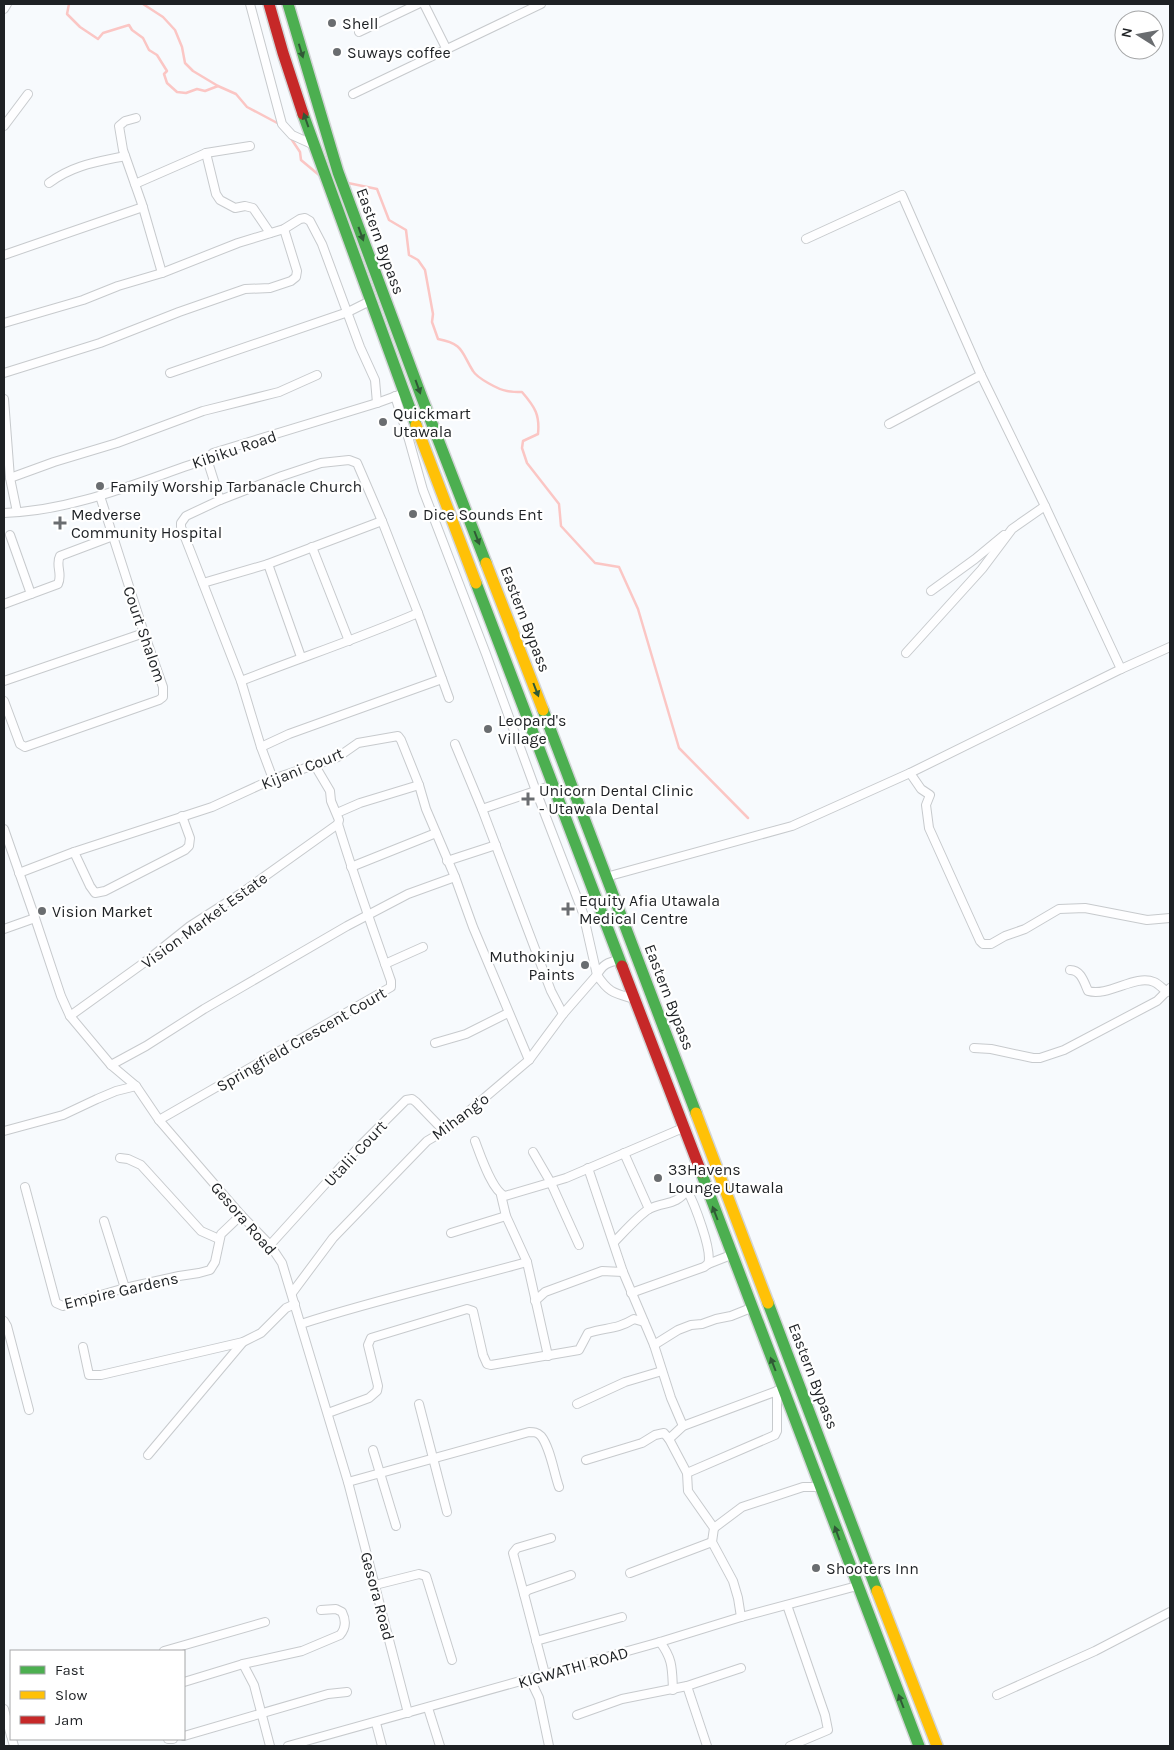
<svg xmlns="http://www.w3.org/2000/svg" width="1174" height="1750" viewBox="0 0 1174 1750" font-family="Karla,sans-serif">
  <rect width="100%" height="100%" fill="#f7fafd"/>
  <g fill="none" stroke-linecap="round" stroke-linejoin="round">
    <g stroke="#fbc6c4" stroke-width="2.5">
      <path d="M69 4 67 14 80 27 98 39 103 33 129 25 132 30 143 38 149 50 157 55 167 71 164 74 167 83 177 92 186 93 197 89 205 91 218 86"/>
      <path d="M143 4 163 17 175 30 182 47 185 63 193 71 218 86 236 94 247 107 281 125"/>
      <path d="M290 137 300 152 301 160 319 175"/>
      <path d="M348 183 377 189 389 220 406 230 409 255 418 260 425 270 433 314 432 322 438 339C464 344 461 352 473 371 477 378 499 390 507 391 512 392 517 392 522 392 535 407 540 415 538 434L523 441 522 448 527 463 559 504 561 526 595 563 619 567 638 609 679 748 748 818"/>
    </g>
    <defs>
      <g id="street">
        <path d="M250 4 282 124 292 135 314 145"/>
        <path d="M424 4 446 48"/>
        <path d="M4 9 7 4"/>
        <path d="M359 32 418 4"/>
        <path d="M353 94 541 4"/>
        <path d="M136 118 125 121 119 126 123 150 142 204 162 273"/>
        <path d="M4 126 28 94"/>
        <path d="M206 153 216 194 220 200 235 208 245 206 253 208 270 233"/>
        <path d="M49 183C73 165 97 162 125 156"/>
        <path d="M135 184 206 153 250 146"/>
        <path d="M806 239 902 195 981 375 1045 506 1121 669"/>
        <path d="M4 255 143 207"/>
        <path d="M4 323 83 300 118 286 162 273 238 243 284 229 300 219 305 218 310 221 322 244 360 347 375 380 377 403"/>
        <path d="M4 373 100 343 179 312 245 289 270 288 291 281 296 277 297 271 284 229"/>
        <path d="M170 373 348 312 372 300"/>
        <path d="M395 396 409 440 423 490 486 654 536 791 583 913 597 975"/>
        <path d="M4 399 10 478 17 512"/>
        <path d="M889 424 981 375"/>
        <path d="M207 459 220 500"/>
        <path d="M10 478 54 462 117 443 203 411 279 392 317 375"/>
        <path d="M4 513C74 511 141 481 207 459L213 453 377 403 399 395"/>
        <path d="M10 535 31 594"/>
        <path d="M312 547 349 641"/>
        <path d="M268 564 301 657"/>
        <path d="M203 583 268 564 382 521"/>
        <path d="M931 591 975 559 1004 535"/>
        <path d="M4 604 58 584C63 574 55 565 60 556L113 536"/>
        <path d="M906 653 982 569 1012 529 1045 506"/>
        <path d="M4 681 144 633"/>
        <path d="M241 681C300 658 360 638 418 613"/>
        <path d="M4 701 20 744 25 747 159 700 163 697V687L144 633 100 496"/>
        <path d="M455 744 482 809 551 991 563 1014"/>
        <path d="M261 747 289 734 442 679"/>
        <path d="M910 773 921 789 930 795 926 805 929 828 980 941 983 944H991L1005 936 1025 929 1059 909 1085 908 1147 920 1170 918"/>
        <path d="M273 779 261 747 241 681 181 527V523L186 516 220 500 282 476 321 463 349 460 357 463 382 521 418 613 449 698"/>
        <path d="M482 809 553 785"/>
        <path d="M337 813 360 803 419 785"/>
        <path d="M4 829 35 918 61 996 70 1016 111 1065 136 1086 159 1120 241 1215 270 1245 282 1263 348 1482 408 1713"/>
        <path d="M74 852 90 886 95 893 105 891 185 850 189 846 190 838 182 816"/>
        <path d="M447 861 496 845"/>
        <path d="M351 867 436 833"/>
        <path d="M19 873 74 852 212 807 273 779 338 757 358 743 398 736 401 740 419 785 426 809 455 877 473 927 529 1060"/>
        <path d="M606 877 792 826 910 773 1121 669 1170 647"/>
        <path d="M4 929 35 918"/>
        <path d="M385 964 423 947"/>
        <path d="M1070 970C1081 970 1084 982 1088 991 1109 997 1135 974 1154 982 1159 984 1163 989 1167 992"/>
        <path d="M597 975C602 965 608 962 619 960"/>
        <path d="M70 1016 145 962 190 926 240 894 338 824"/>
        <path d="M435 1043 466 1034 508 1013"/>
        <path d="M974 1048 991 1049 1033 1058H1040L1064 1050 1157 1001 1170 988"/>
        <path d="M111 1065 146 1046 204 1009 347 926 408 894 455 877"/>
        <path d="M159 1120 391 987V981C373 929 354 877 338 824L339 820 331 801 330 791 314 764"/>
        <path d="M4 1131 63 1115 97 1099 116 1091 136 1086"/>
        <path d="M475 1141C480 1154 492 1191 505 1196L566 1178 683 1128"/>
        <path d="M533 1152 551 1183 579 1245"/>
        <path d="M624 1153 649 1209"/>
        <path d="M120 1158 128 1159 141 1165 201 1231 219 1239"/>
        <path d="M588 1168 623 1272 654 1345 671 1398 683 1426"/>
        <path d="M25 1187 56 1303 63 1306 125 1288 179 1276 199 1273 210 1270 215 1262 221 1234 241 1215"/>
        <path d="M501 1195 506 1216 527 1262 548 1356"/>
        <path d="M104 1221 125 1288"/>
        <path d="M451 1233 506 1216"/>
        <path d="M614 1242C623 1233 639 1215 649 1209 665 1201 676 1206 687 1190 694 1203 713 1251 708 1264L704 1267 631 1293"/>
        <path d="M270 1245 357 1149 406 1100 412 1099 416 1102 444 1131"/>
        <path d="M708 1264 731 1255"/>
        <path d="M292 1293 333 1238 427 1141 449 1128 529 1060 563 1014 597 975C609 993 614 993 634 999"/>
        <path d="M535 1301 545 1292 602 1271 623 1272"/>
        <path d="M4 1321 7 1326 29 1410"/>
        <path d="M301 1324C375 1300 451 1283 527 1262"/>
        <path d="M654 1345 678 1330 691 1325 702 1324 716 1319 731 1316 751 1308"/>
        <path d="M83 1347 89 1375H101L243 1342 261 1333 286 1308 295 1304"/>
        <path d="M419 1404 447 1512"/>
        <path d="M577 1404 625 1382 662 1371"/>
        <path d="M328 1413 369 1398 377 1391 378 1386 368 1345 371 1338 467 1309 473 1311 483 1355 487 1364 491 1365 579 1350 588 1333C606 1327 616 1330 634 1319L644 1322"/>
        <path d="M669 1439 687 1473 688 1491 714 1528 712 1542 733 1581 738 1598 741 1617"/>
        <path d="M373 1450 396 1526"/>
        <path d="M148 1455 243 1342"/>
        <path d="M586 1460 642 1443 655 1435 664 1433 669 1439 683 1426 777 1391 785 1396"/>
        <path d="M687 1473 775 1435 777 1431V1391"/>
        <path d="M348 1482 529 1432C534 1432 537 1432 541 1436 550 1447 554 1473 559 1487"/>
        <path d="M714 1528 742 1507 803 1487H820"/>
        <path d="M630 1573 712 1542"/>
        <path d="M375 1585 419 1574 426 1576 452 1660"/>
        <path d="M524 1594 513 1553 517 1548 551 1538"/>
        <path d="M787 1605 825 1715 828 1730 790 1746"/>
        <path d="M536 1641 622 1617"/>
        <path d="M660 1642C673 1659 672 1669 673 1690"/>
        <path d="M164 1651 265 1622"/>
        <path d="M243 1664 302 1651 340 1635C346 1628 346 1620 342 1612L336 1609 321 1610"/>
        <path d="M545 1674 524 1594 528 1590 571 1575"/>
        <path d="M530 1679 539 1698 549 1746"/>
        <path d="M184 1682 243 1664 254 1685 270 1746"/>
        <path d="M997 1695 1095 1651 1170 1612"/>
        <path d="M428 1708 440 1746"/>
        <path d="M4 1709 11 1736"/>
        <path d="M577 1715 622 1699 687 1686"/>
        <path d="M376 1723 382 1746"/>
        <path d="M184 1736 328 1694 347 1692"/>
        <path d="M12 1739 14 1746"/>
        <path d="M168 1739H173"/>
        <path d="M288 1746 660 1642 741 1617 857 1586"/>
        <path d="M707 1746 687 1686 741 1668"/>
      </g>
      <g id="fast">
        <path d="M288 4 338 172 422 398 486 563"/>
        <path d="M303 114 416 425"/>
        <path d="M476 583 622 966"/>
        <path d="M543 710 696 1113"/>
        <path d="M701 1172 919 1746"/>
        <path d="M768 1303 877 1591"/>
      </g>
      <g id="slow">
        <path d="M416 425 476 583"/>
        <path d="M486 563 543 710"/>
        <path d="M696 1113 768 1303"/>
        <path d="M877 1591 937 1746"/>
      </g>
      <g id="jam">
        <path d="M269 4 283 53 303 114"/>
        <path d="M622 966 701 1172"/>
      </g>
    </defs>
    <use href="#street" stroke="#c7cacd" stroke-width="10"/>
    <use href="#fast" stroke="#d3d5d7" stroke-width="14"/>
    <use href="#slow" stroke="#d3d5d7" stroke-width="14"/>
    <use href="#jam" stroke="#d3d5d7" stroke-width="14"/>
    <use href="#street" stroke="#fefeff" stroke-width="8"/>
    <use href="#fast" stroke="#4caf50" stroke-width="11"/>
    <use href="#slow" stroke="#ffc107" stroke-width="11"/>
    <use href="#jam" stroke="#c62828" stroke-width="11"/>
  </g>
  <defs><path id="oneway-solid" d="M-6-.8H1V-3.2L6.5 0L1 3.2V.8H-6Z" transform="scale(1.25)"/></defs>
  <g fill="#305a36">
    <use href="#oneway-solid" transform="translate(301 51) rotate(73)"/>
    <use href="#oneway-solid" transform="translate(306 120) rotate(-109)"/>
    <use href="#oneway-solid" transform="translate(361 234) rotate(70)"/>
    <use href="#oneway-solid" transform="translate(418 387) rotate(70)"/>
    <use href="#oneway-solid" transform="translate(477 538) rotate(69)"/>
    <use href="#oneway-solid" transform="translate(536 690) rotate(69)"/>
    <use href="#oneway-solid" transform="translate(715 1213) rotate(-111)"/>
    <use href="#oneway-solid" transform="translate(773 1364) rotate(-111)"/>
    <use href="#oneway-solid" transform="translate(837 1533) rotate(-110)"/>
    <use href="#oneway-solid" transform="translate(901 1701) rotate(-111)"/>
  </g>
  <g fill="#6a6d70" stroke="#fff" stroke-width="2">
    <circle cx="332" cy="23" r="5"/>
    <circle cx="337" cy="52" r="5"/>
    <circle cx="383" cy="422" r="5"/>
    <circle cx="100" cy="486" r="5"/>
    <circle cx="413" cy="514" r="5"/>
    <path d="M57.5 515.5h5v5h5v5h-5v5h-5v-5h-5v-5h5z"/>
    <circle cx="488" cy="729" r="5"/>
    <path d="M525.5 791.5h5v5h5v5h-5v5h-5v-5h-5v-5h5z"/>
    <path d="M565.5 901.5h5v5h5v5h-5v5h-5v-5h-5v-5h5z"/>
    <circle cx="42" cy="911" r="5"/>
    <circle cx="585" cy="965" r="5"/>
    <circle cx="658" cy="1178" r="5"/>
    <circle cx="816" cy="1568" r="5"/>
  </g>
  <g text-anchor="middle" stroke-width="4.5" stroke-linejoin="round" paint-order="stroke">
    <g font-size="16" fill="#1e2124" stroke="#fff" text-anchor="start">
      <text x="342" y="29">Shell</text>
      <text x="347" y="58">Suways coffee</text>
      <text x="393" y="419">Quickmart<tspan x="393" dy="18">Utawala</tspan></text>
      <text x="110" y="492">Family Worship Tarbanacle Church</text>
      <text x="71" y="520">Medverse<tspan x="71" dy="18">Community Hospital</tspan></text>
      <text x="423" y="520">Dice Sounds Ent</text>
      <text x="498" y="726">Leopard's<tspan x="498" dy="18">Village</tspan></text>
      <text x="539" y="796">Unicorn Dental Clinic<tspan x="539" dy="18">- Utawala Dental</tspan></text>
      <text x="579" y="906">Equity Afia Utawala<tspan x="579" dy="18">Medical Centre</tspan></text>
      <text x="52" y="917">Vision Market</text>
      <text x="575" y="962" text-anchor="end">Muthokinju<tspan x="575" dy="18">Paints</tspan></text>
      <text x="668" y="1175">33Havens<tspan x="668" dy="18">Lounge Utawala</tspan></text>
      <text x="826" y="1574">Shooters Inn</text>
    </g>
    <g font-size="16" fill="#1e2124" stroke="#fff">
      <text transform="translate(381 241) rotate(70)" y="6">Eastern Bypass</text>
      <text transform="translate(234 449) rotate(-19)" y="6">Kibiku Road</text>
      <text transform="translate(526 619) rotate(69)" y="6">Eastern Bypass</text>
      <text transform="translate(145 634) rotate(71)" y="6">Court Shalom</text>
      <text transform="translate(302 768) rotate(-22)" y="6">Kijani Court</text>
      <text transform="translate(204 920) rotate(-36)" y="6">Vision Market Estate</text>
      <text transform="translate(670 997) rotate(69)" y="6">Eastern Bypass</text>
      <text transform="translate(301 1039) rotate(-30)" y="6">Springfield Crescent Court</text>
      <text transform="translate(460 1116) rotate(-37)" y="6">Mihang'o</text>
      <text transform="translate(355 1153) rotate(-47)" y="6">Utalii Court</text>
      <text transform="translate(244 1218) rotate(49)" y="6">Gesora Road</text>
      <text transform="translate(121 1290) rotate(-13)" y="6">Empire Gardens</text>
      <text transform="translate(814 1376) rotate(69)" y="6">Eastern Bypass</text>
      <text transform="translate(378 1596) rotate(75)" y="6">Gesora Road</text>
      <text transform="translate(573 1667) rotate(-16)" y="6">KIGWATHI ROAD</text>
    </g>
  </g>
  <rect width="1174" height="1750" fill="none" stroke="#1e2124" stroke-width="10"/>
  <rect x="10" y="1650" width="175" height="90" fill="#ffffff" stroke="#a5a6a7"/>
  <rect x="20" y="1666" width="25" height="8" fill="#4caf50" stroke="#a5a6a7"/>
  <text x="55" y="1675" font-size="15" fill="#1e2124">Fast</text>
  <rect x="20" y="1691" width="25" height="8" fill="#ffc107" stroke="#a5a6a7"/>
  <text x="55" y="1700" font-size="15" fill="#1e2124">Slow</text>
  <rect x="20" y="1716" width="25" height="8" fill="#c62828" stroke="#a5a6a7"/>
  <text x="55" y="1725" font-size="15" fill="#1e2124">Jam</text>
  <g transform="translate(1139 35) rotate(281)"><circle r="24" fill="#ffffff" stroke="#a5a6a7"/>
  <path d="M0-4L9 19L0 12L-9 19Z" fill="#6a6d70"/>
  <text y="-8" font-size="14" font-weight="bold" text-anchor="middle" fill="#1e2124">N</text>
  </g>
</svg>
